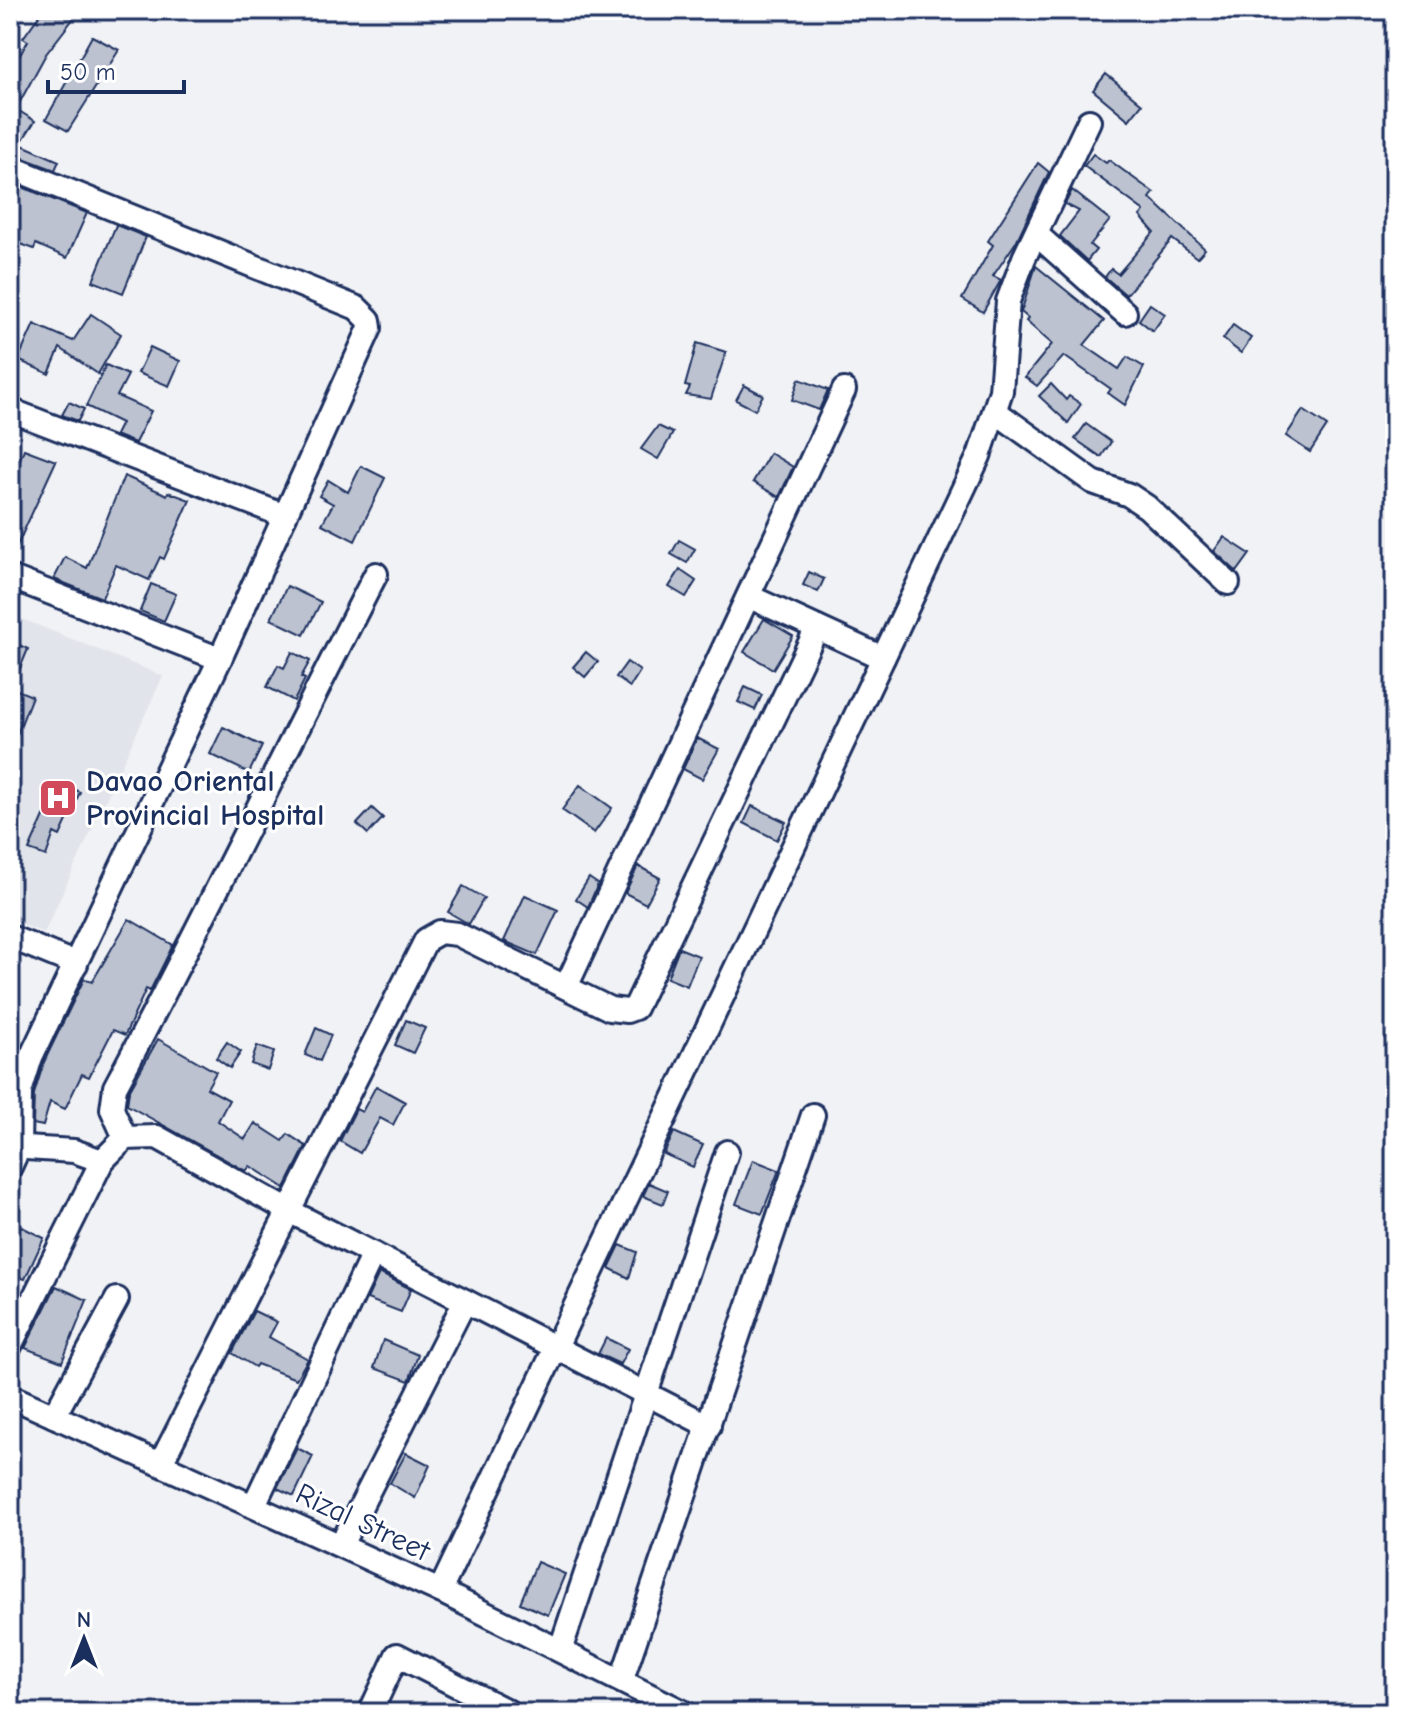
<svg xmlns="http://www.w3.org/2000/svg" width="1405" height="1723" viewBox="0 0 1405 1723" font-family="'Comic Neue',sans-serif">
  <rect width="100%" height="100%" fill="#f1f2f5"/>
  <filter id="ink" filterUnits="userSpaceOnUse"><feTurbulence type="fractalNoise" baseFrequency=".0125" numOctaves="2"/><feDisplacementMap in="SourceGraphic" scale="16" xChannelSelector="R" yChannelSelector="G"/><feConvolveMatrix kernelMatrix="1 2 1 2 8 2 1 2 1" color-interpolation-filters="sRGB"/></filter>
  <g filter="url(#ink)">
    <path fill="#e1e4ea" d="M10 614 163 676 44 933 10 919Z"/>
    <g fill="#bcc2d0" stroke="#1b2f5e" stroke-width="2">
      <path d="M43 10H80L46 54 16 109 35 121 20 144 59 161 55 170 10 153V72L28 41 23 38Z"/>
      <path d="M92 36 119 50 68 131 46 119Z"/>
      <path d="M1106 74 1142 104 1129 120 1093 90Z"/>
      <path d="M1093 154 1106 163 1109 160 1154 193 1150 198 1205 249 1197 258 1172 239 1126 295 1105 277 1111 269 1118 274 1154 232 1140 216 1144 211 1084 166Z"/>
      <path d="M1038 163 1049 172 1016 242 993 276 1001 280 983 312 962 299 993 245 988 241Z"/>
      <path d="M22 187 87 213 67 258 36 244 34 249 10 240V217Z"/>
      <path d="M1072 190 1110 220 1090 245 1096 250 1087 261 1060 236 1079 211 1065 204Z"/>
      <path d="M116 225 146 237 123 293 93 281Z"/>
      <path d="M1036 266 1104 321 1084 345 1119 369 1127 357 1144 367 1125 405 1108 393 1111 389 1064 356 1037 386 1025 377 1052 344 1026 321 1028 318 1021 312Z"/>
      <path d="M1150 304 1165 314 1153 331 1139 320Z"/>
      <path d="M91 314 121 334 98 374 60 348 49 374 18 360 34 324 73 341Z"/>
      <path d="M1233 325 1251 338 1241 353 1223 339Z"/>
      <path d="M697 343 726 352 711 399 686 395 690 387 685 386Z"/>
      <path d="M150 347 180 361 169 386 138 373Z"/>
      <path d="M106 365 128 375 117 396 151 411 135 443 115 435 121 423 86 406Z"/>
      <path d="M799 379 828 390 819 410 792 400Z"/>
      <path d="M1051 384 1066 400 1069 396 1081 404 1068 423 1039 396Z"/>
      <path d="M744 385 763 395 755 410 736 400Z"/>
      <path d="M69 402 84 409 78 421 62 415Z"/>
      <path d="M1303 410 1327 426 1310 452 1286 436Z"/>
      <path d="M1086 424 1111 442 1101 457 1075 439Z"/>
      <path d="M658 426 673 433 658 459 641 449Z"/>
      <path d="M24 449 56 461 10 561V485Z"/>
      <path d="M770 453 793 467 779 497 753 482Z"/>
      <path d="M361 466 385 478 355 541 322 524 333 504 319 496 328 480 348 492Z"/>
      <path d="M124 476 167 495 168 492 190 500 164 559 160 557 149 580 116 565 102 598 54 579 65 557 87 568Z"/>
      <path d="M1224 537 1250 554 1237 572 1214 551Z"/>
      <path d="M679 540 695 549 687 563 671 554Z"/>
      <path d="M680 570 696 581 686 597 669 587Z"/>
      <path d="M809 572 824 579 818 592 803 585Z"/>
      <path d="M151 584 176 594 164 621 140 611Z"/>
      <path d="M287 586 321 602 304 635 271 619Z"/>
      <path d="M764 619 793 636 773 669 744 652Z"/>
      <path d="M10 641 28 649 12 688 32 696 11 750Z"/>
      <path d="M292 652 310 661 301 677 305 679 294 701 267 687 278 665 284 668Z"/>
      <path d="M586 652 598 662 585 677 573 667Z"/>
      <path d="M627 662 640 671 630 687 616 677Z"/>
      <path d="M745 687 762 695 755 710 738 702Z"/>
      <path d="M223 727 262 746 249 773 210 754Z"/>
      <path d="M697 738 719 749 702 779 683 769Z"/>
      <path d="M63 785 80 792 60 836 54 833 46 856 29 850 47 809 52 811Z"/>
      <path d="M580 785 612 808 594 833 562 810Z"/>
      <path d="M752 806 786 822 777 840 744 823Z"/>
      <path d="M372 808 383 818 368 834 357 824Z"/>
      <path d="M638 866 660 878 646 904 625 893Z"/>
      <path d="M589 878 598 884 588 907 576 899Z"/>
      <path d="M463 886 484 898 469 924 448 912Z"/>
      <path d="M525 895 558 910 537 955 504 941Z"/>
      <path d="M129 919 173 945 150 991 146 989 125 1035 113 1030 89 1077 82 1074 65 1109 50 1102 43 1126 33 1124 34 1094 44 1062 84 979 92 982Z"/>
      <path d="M679 948 699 956 687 986 667 978Z"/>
      <path d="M406 1020 425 1028 413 1053 395 1045Z"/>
      <path d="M316 1028 331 1035 320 1061 305 1055Z"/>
      <path d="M158 1039 216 1072 207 1088 229 1100 218 1121 245 1139 255 1123 283 1141 288 1134 306 1146 285 1188 250 1166 246 1171 127 1105 129 1091Z"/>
      <path d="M227 1042 241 1052 230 1068 216 1058Z"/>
      <path d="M257 1046 274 1052 268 1070 251 1064Z"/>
      <path d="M376 1086 405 1102 393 1125 380 1118 360 1153 340 1141 356 1109 362 1112Z"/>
      <path d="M674 1132 703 1145 693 1167 664 1154Z"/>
      <path d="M753 1160 779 1170 762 1214 736 1204Z"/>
      <path d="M649 1183 668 1191 663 1204 643 1196Z"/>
      <path d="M10 1221 44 1238 25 1279 10 1274Z"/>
      <path d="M620 1245 637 1252 629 1278 609 1268Z"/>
      <path d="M379 1273 411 1289 401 1312 367 1299Z"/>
      <path d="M56 1286 87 1300 62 1362 25 1348Z"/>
      <path d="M254 1311 277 1322 269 1337 308 1359 296 1379 257 1364 255 1367 232 1353Z"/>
      <path d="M606 1338 628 1349 620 1364 598 1354Z"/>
      <path d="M383 1340 418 1355 409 1381 374 1368Z"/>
      <path d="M297 1448 313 1456 294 1496 277 1488Z"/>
      <path d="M406 1453 430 1465 415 1498 390 1483Z"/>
      <path d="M537 1562 565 1574 548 1615 520 1603Z"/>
    </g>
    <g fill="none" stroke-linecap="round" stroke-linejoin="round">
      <defs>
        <g id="minor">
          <path d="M10 167 357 308 369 320 370 328 220 659 31 1057 20 1092 19 1147 10 1167"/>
          <path d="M1036 234 1125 313"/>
          <path d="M10 410 285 516"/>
          <path d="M996 412 1093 482 1129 495 1147 507 1228 583"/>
          <path d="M10 577 220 659"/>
          <path d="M750 597 883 658"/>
          <path d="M10 937 76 964"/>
          <path d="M566 987 844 390"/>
          <path d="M125 1138 112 1109 115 1087C206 917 288 744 376 574"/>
          <path d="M10 1147 74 1151 102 1161"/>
          <path d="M10 1346 102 1161 125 1138 157 1137 291 1212 709 1426"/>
          <path d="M10 1396 440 1591 685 1713"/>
          <path d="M54 1416 117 1299"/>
          <path d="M161 1463 426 940 440 932 457 934 610 1009 627 1011 635 1008 817 628"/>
          <path d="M254 1505 373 1254"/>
          <path d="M341 1545 465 1301"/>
          <path d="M440 1591 979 456 1001 391 1008 301 1024 258 1089 121"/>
          <path d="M561 1648 727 1152"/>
          <path d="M622 1679 813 1115"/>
          <path d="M370 1713 397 1655 511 1713"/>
        </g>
      </defs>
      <use href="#minor" stroke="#1b2f5e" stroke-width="28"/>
      <use href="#minor" stroke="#fff" stroke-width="22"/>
    </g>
  </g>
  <defs>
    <symbol id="hospital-square" viewBox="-11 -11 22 22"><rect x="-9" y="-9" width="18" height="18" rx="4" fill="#d1495b" stroke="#fff"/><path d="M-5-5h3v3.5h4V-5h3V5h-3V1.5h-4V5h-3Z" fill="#fff"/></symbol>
  </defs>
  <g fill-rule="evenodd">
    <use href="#hospital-square" x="36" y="776" width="44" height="44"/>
  </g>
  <g text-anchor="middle" stroke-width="6" stroke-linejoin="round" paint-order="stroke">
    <g font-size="30" font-weight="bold" fill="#1b2f5e" stroke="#fff" text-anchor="start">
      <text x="86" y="791">Davao Oriental<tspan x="86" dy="34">Provincial Hospital</tspan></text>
    </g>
    <g font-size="30" fill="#1b2f5e" stroke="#fff">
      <text transform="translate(363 1522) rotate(25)" y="10">Rizal Street</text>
    </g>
  </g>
  <rect width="1405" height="1723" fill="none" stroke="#fff" stroke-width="40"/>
  <rect x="20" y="20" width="1365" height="1683" fill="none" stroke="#1b2f5e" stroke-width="3" filter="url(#ink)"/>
  <g transform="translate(84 1639)" stroke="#ffffff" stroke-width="6" paint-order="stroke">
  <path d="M0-6L14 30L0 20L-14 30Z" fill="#1b2f5e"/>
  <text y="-12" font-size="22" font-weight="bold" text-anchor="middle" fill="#1b2f5e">N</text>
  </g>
  <path d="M48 80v12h136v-12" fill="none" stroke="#1b2f5e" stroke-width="4"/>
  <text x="60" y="80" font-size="24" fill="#1b2f5e" stroke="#ffffff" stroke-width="6" paint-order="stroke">50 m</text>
</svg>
